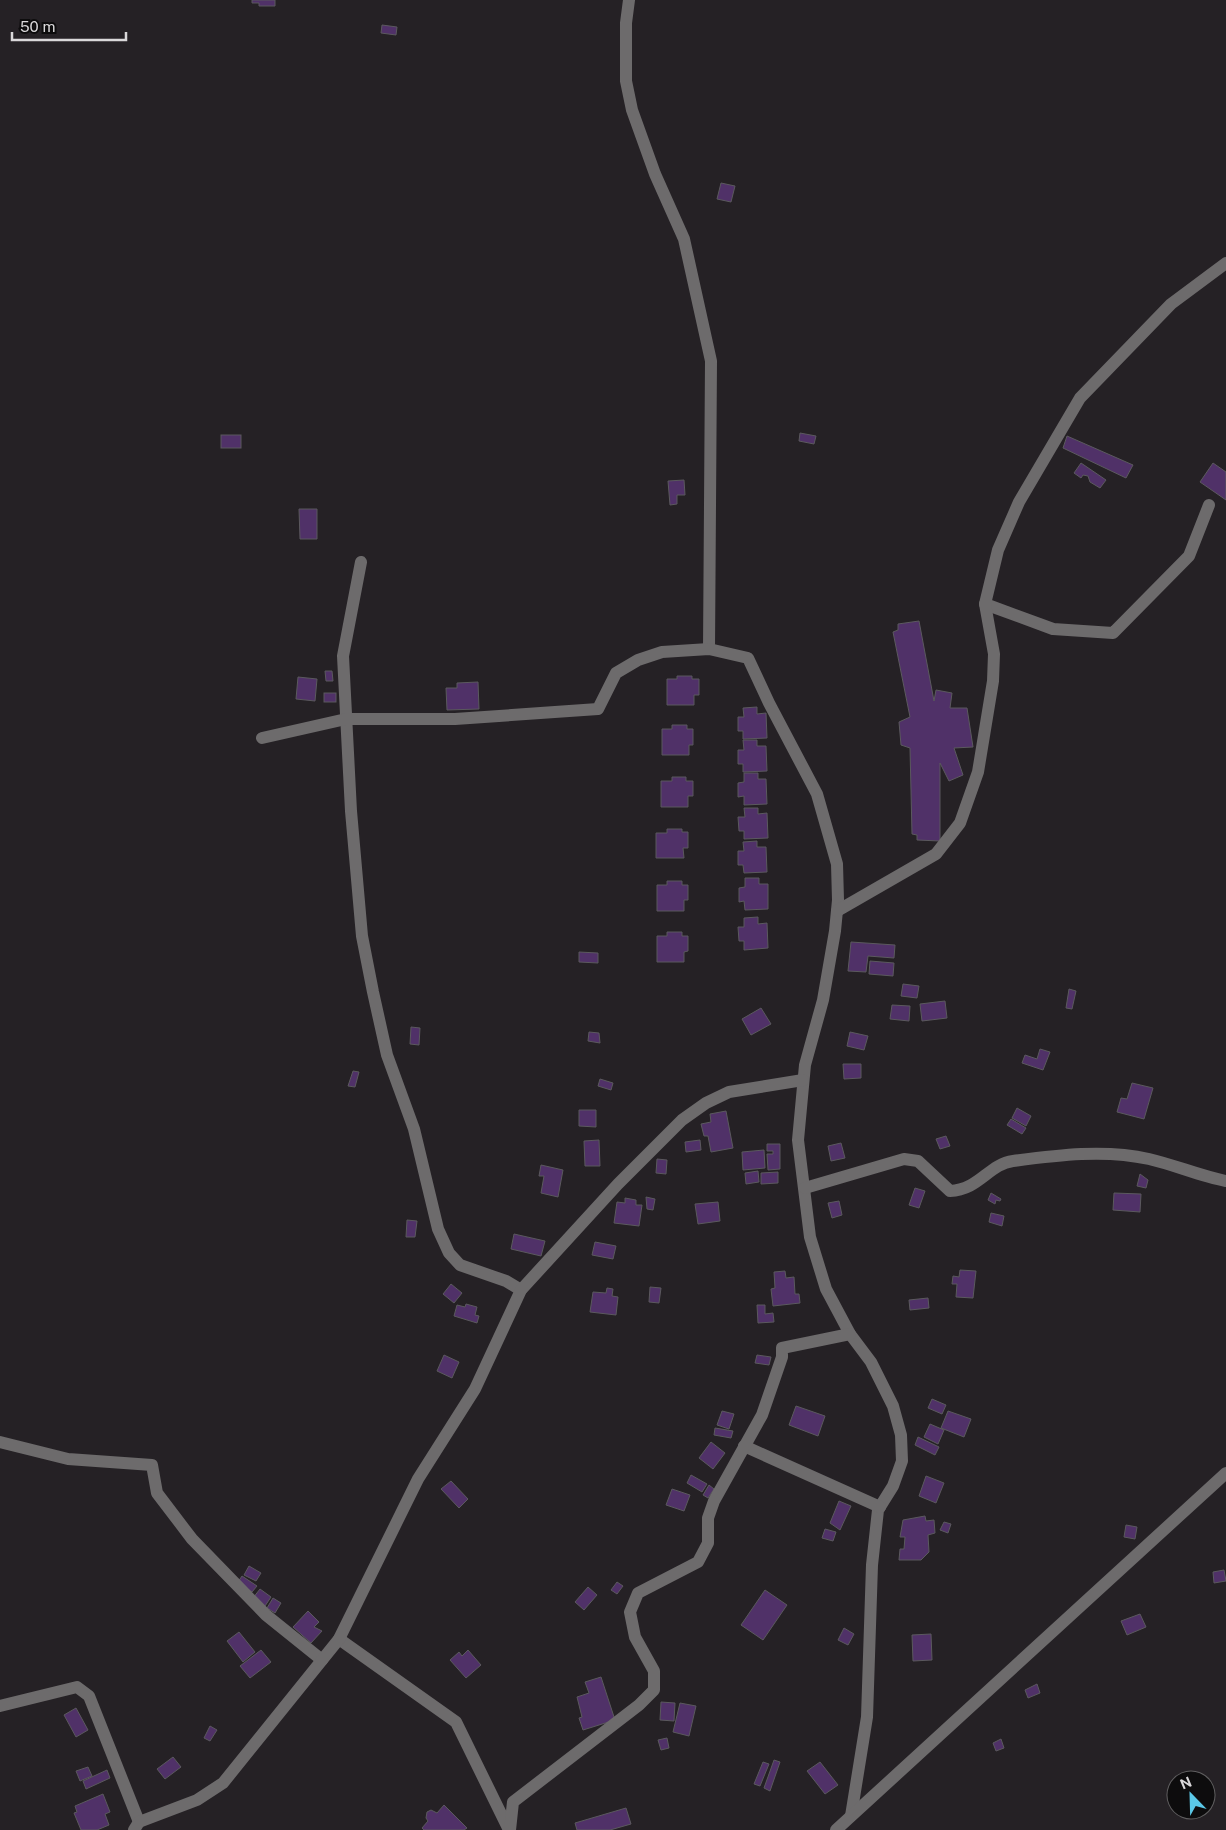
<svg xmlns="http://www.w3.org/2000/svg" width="1226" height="1830" viewBox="0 0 1226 1830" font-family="'Public Sans',sans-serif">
  <rect width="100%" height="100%" fill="#252125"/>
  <g fill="#503168" stroke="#5b595e">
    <path d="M252 0H275V6H259V3H252Z"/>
    <path d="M382 25 397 27 396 35 381 33Z"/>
    <path d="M721 183 735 186 731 202 717 199Z"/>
    <path d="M800 433 816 436 814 444 799 441Z"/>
    <rect x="221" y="435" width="20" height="13"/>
    <path d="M1067 436 1133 465 1126 478 1063 448Z"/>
    <path d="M1081 463 1106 480 1100 488 1090 482 1088 476 1083 475 1081 478 1074 473Z"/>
    <path d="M1213 463 1226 472V500L1200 482Z"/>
    <path d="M684 480 685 495H677V504L670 505 668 481Z"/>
    <path d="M299 509H317V539H300Z"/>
    <path d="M919 621 934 701 936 690 952 693 950 708H967L973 747 954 748 963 775 949 781 940 763V841L917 840V835L912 834 910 748 901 745 899 722 910 717 893 632 898 630V624Z"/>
    <path d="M325 671H332L333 681H326Z"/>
    <path d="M677 676H692V679H699V695H694V705H667V679H677Z"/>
    <path d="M298 677 317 679 315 701 296 699Z"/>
    <path d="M478 682 479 709 447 710 446 688H457V683Z"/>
    <rect x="324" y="693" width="12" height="9"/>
    <path d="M757 707V714L766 713 767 738 743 739V731H738V717H744L743 708Z"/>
    <path d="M672 725H687V729H693V745H689V755H662V729H672Z"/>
    <path d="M743 740H757V746H766L767 771 743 772V764H738V750H744Z"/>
    <path d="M744 773H758V779H766L767 804 744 805V796L738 797V783L744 782Z"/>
    <path d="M672 777H686V781H693V796H688V807H661V781H672Z"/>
    <path d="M744 808H758V814L767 813 768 838 744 839V831H739L738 817H745Z"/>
    <path d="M667 829H682V832H688V848H683L684 858H656V833H667Z"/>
    <path d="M757 841V847H766L767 872 744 873 743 865H738V851H744L743 842Z"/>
    <path d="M745 878H759V884H768V909L745 910 744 901 739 902V888L745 887Z"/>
    <path d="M667 881H682V885H688V900H684V911H657V885H667Z"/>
    <path d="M758 917V924L767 923 768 948 744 950V941H739L738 927H744V918Z"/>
    <path d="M667 932H682V936H688V951L684 952V962H657V936H667Z"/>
    <path d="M851 942 895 945 894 958 868 956 866 972 848 971Z"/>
    <path d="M579 952 598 953V963L579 962Z"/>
    <path d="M870 961 894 963 893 976 869 974Z"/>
    <path d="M903 984 919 986 917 998 901 996Z"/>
    <path d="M1069 989 1076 991 1072 1009 1066 1008Z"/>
    <path d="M945 1001 947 1018 922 1021 920 1004Z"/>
    <path d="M892 1005 910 1006 909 1021 890 1019Z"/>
    <path d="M761 1008 771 1024 751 1035 742 1019Z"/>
    <path d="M411 1027 420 1028 419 1045 410 1044Z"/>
    <path d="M589 1032 599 1033 600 1043 588 1041Z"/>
    <path d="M850 1032 868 1036 864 1050 847 1046Z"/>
    <path d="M1040 1049 1050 1052 1043 1070 1022 1063 1025 1055 1037 1059Z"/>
    <path d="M843 1064H861V1078L844 1079Z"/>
    <path d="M353 1071 359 1072 355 1087 348 1086Z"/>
    <path d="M600 1079 613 1083 611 1090 598 1086Z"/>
    <path d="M1132 1083 1153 1088 1144 1119 1117 1112 1121 1098 1127 1099Z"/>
    <path d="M1017 1108 1031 1116 1026 1126 1012 1118Z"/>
    <path d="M579 1110H596V1127L579 1126Z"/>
    <path d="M726 1111 733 1148 711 1152 708 1136H704L701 1124 711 1122 710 1114Z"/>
    <path d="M1011 1119 1026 1128 1022 1134 1007 1125Z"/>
    <path d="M946 1136 950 1146 940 1149 936 1139Z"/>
    <path d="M599 1140 600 1166H585L584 1141Z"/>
    <path d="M700 1140 701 1150 686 1152 685 1142Z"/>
    <path d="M841 1143 845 1158 831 1161 828 1146Z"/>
    <path d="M767 1144H780V1169L768 1170 767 1154H773V1151H767Z"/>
    <path d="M764 1150 765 1168 743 1170 742 1152Z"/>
    <path d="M657 1159 667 1160 666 1174 656 1173Z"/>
    <path d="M541 1165 563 1170 558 1197 541 1193 544 1176H539Z"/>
    <path d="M758 1171 759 1182 746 1184 745 1173Z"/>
    <path d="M778 1172V1183L761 1184V1173Z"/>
    <path d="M1140 1174 1148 1180 1146 1188 1137 1186Z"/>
    <path d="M915 1188 925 1191 919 1208 909 1205Z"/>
    <path d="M991 1193 1001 1199 1000 1201 996 1200 995 1204 988 1200Z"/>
    <path d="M1114 1193 1141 1194 1140 1212 1113 1210Z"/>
    <path d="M646 1197 655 1199 653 1210 647 1209Z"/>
    <path d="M625 1198 636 1200V1205H642L639 1226 614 1223 617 1202 625 1203Z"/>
    <path d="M839 1201 842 1215 832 1218 828 1203Z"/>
    <path d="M718 1202 720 1221 698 1224 695 1204Z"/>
    <path d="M991 1213 1004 1216 1002 1226 989 1222Z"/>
    <path d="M407 1220 417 1221 415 1237H406Z"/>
    <path d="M514 1234 545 1241 541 1256 511 1249Z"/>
    <path d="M595 1242 616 1246 613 1259 592 1255Z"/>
    <path d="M960 1270 976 1271 973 1298 956 1297 957 1284H952L953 1276 959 1277Z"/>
    <path d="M785 1271 786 1278 794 1277 795 1294H799L800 1303 773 1306 771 1289 775 1288 774 1272Z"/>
    <path d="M451 1284 462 1293 454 1303 443 1294Z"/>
    <path d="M650 1287 661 1288 659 1303 649 1302Z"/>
    <path d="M607 1288 613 1289 612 1296 618 1297 616 1315 590 1312 593 1292 606 1293Z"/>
    <path d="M928 1298 929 1308 910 1310 909 1300Z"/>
    <path d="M466 1304 477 1307 475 1315 479 1316 477 1323 454 1316 457 1305 465 1307Z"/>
    <path d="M757 1305H765V1314L773 1313 774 1322 758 1323Z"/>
    <path d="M444 1355 459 1362 452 1378 437 1371Z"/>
    <path d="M757 1355 771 1357 769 1365 755 1363Z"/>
    <path d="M932 1399 946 1405 942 1414 928 1408Z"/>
    <path d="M796 1406 825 1416 818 1436 789 1425Z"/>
    <path d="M722 1411 734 1414 729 1429 717 1425Z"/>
    <path d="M948 1411 971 1419 964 1437 941 1428Z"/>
    <path d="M930 1424 944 1430 938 1444 924 1437Z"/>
    <path d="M715 1428 733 1431 731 1438 714 1435Z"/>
    <path d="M918 1437 939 1447 935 1455 915 1445Z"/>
    <path d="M711 1442 725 1453 713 1469 699 1458Z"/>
    <path d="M691 1475 707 1484 702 1492 687 1483Z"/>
    <path d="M926 1476 944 1483 936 1503 919 1496Z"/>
    <path d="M451 1481 468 1499 459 1508 441 1489Z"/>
    <path d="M709 1485 714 1489 708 1498 703 1495Z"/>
    <path d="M672 1489 690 1495 684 1511 666 1505Z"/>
    <path d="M839 1501 851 1506 840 1530 830 1523Z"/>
    <path d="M925 1516 926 1521 934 1520 935 1533 928 1535 929 1552 921 1560H899L900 1549H904L905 1537H900L903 1520Z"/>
    <path d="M944 1522 951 1524 948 1533 940 1530Z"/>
    <path d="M1126 1525 1137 1527 1135 1539 1124 1537Z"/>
    <path d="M825 1529 836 1532 833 1541 822 1538Z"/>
    <path d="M249 1566 261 1573 256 1581 244 1575Z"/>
    <path d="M1224 1570 1226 1581 1214 1583 1213 1572Z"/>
    <path d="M242 1576 257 1586 252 1592 238 1582Z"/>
    <path d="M617 1582 623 1586 617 1594 611 1590Z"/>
    <path d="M588 1587 597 1595 584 1610 575 1602Z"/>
    <path d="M260 1589 271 1597 265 1606 253 1598Z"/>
    <path d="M765 1590 787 1605 763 1640 741 1625Z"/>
    <path d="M273 1598 281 1603 275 1613 267 1608Z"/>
    <path d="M308 1611 319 1622 314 1627 322 1631 311 1643 293 1627Z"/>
    <path d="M1140 1614 1146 1627 1127 1635 1121 1621Z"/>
    <path d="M844 1628 854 1634 848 1645 838 1640Z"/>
    <path d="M239 1632 255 1652 243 1662 227 1641Z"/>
    <path d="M931 1634 932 1660 913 1661 912 1635Z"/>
    <path d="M261 1650 271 1662 250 1678 240 1666Z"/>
    <path d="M468 1650 481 1665 466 1678 450 1660 459 1652 462 1656Z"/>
    <path d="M601 1677 615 1720 583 1730 579 1718 582 1717 577 1697 589 1693 585 1682Z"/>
    <path d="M1037 1684 1040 1693 1028 1698 1025 1690Z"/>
    <path d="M661 1702 675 1703 674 1721 660 1720Z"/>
    <path d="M680 1703 696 1706 689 1736 673 1732Z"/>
    <path d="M76 1708 88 1730 76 1737 64 1715Z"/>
    <path d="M210 1726 217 1730 210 1741 204 1738Z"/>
    <path d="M667 1738 669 1748 661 1750 658 1740Z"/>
    <path d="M1001 1739 1004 1748 996 1751 993 1743Z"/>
    <path d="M173 1757 181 1767 165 1779 157 1769Z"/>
    <path d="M774 1760 780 1762 770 1791 764 1788Z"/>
    <path d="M763 1762 769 1764 760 1786 754 1784Z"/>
    <path d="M820 1762 838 1785 825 1794 807 1771Z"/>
    <path d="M88 1767 92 1776 80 1781 76 1771Z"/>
    <path d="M107 1770 110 1778 86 1789 83 1781Z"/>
    <path d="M103 1794 110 1812 105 1814 109 1825 97 1830H81L74 1813 77 1812 75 1806Z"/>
    <path d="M444 1805 467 1828 464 1830H424L422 1828 428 1821 426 1818 427 1812 431 1810 437 1813Z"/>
    <path d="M626 1808 631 1824 610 1830H577L575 1823Z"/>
  </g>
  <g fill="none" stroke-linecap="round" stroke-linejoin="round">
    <g stroke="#6d6b6c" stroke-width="12">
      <path d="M629 0 626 23V81L632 110 655 174 684 239 711 361 709 649"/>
      <path d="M361 562 343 656 351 811 362 936 373 992 387 1055 414 1129 438 1229 449 1253 460 1265 506 1281 521 1290"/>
      <path d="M985 604 1053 629 1113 633 1189 556 1209 505"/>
      <path d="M262 738 346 719H455L598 709 616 673 638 660 662 652 709 649 748 658 769 703 817 794 837 864 838 900 835 931 823 1000 805 1065 798 1140 810 1237 826 1289 850 1334 871 1362 893 1406 901 1435 902 1461 893 1486 878 1510 872 1565 867 1717 851 1816"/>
      <path d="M837 911 936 854 960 823 978 772 993 681 994 654 985 604 998 550 1019 502 1080 398 1171 304 1226 263"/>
      <path d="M805 1188 904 1159 918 1161 950 1191C979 1190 989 1164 1013 1161 1058 1155 1105 1149 1149 1159 1175 1165 1200 1176 1226 1181"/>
      <path d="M0 1442 68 1459 152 1465 157 1493 192 1539 266 1615 322 1660"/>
      <path d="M744 1446 880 1507"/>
      <path d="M339 1639 456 1722 509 1830"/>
      <path d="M0 1706 77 1687 89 1696 139 1822"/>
      <path d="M134 1830 139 1822 197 1800 223 1783 339 1639 418 1479 475 1389 521 1290 618 1184 682 1120 706 1103 729 1092 803 1080"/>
      <path d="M510 1830 513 1802 639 1705 654 1690V1671L635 1637 630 1612 638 1593 698 1562 708 1543V1518L714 1501 762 1415 782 1357V1348L850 1334"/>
      <path d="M836 1830 1226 1473"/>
    </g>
  </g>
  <g transform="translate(1191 1795) rotate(337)"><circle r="24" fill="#0d0c0d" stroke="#5f5e5f"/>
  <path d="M0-4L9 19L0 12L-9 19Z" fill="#5bc8e7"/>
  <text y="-8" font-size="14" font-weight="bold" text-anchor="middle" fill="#dad8da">N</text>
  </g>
  <path d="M12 32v8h114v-8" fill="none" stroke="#dad8da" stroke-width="2.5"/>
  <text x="20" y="32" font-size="15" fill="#dad8da" stroke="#0d0c0d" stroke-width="4" paint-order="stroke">50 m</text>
</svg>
